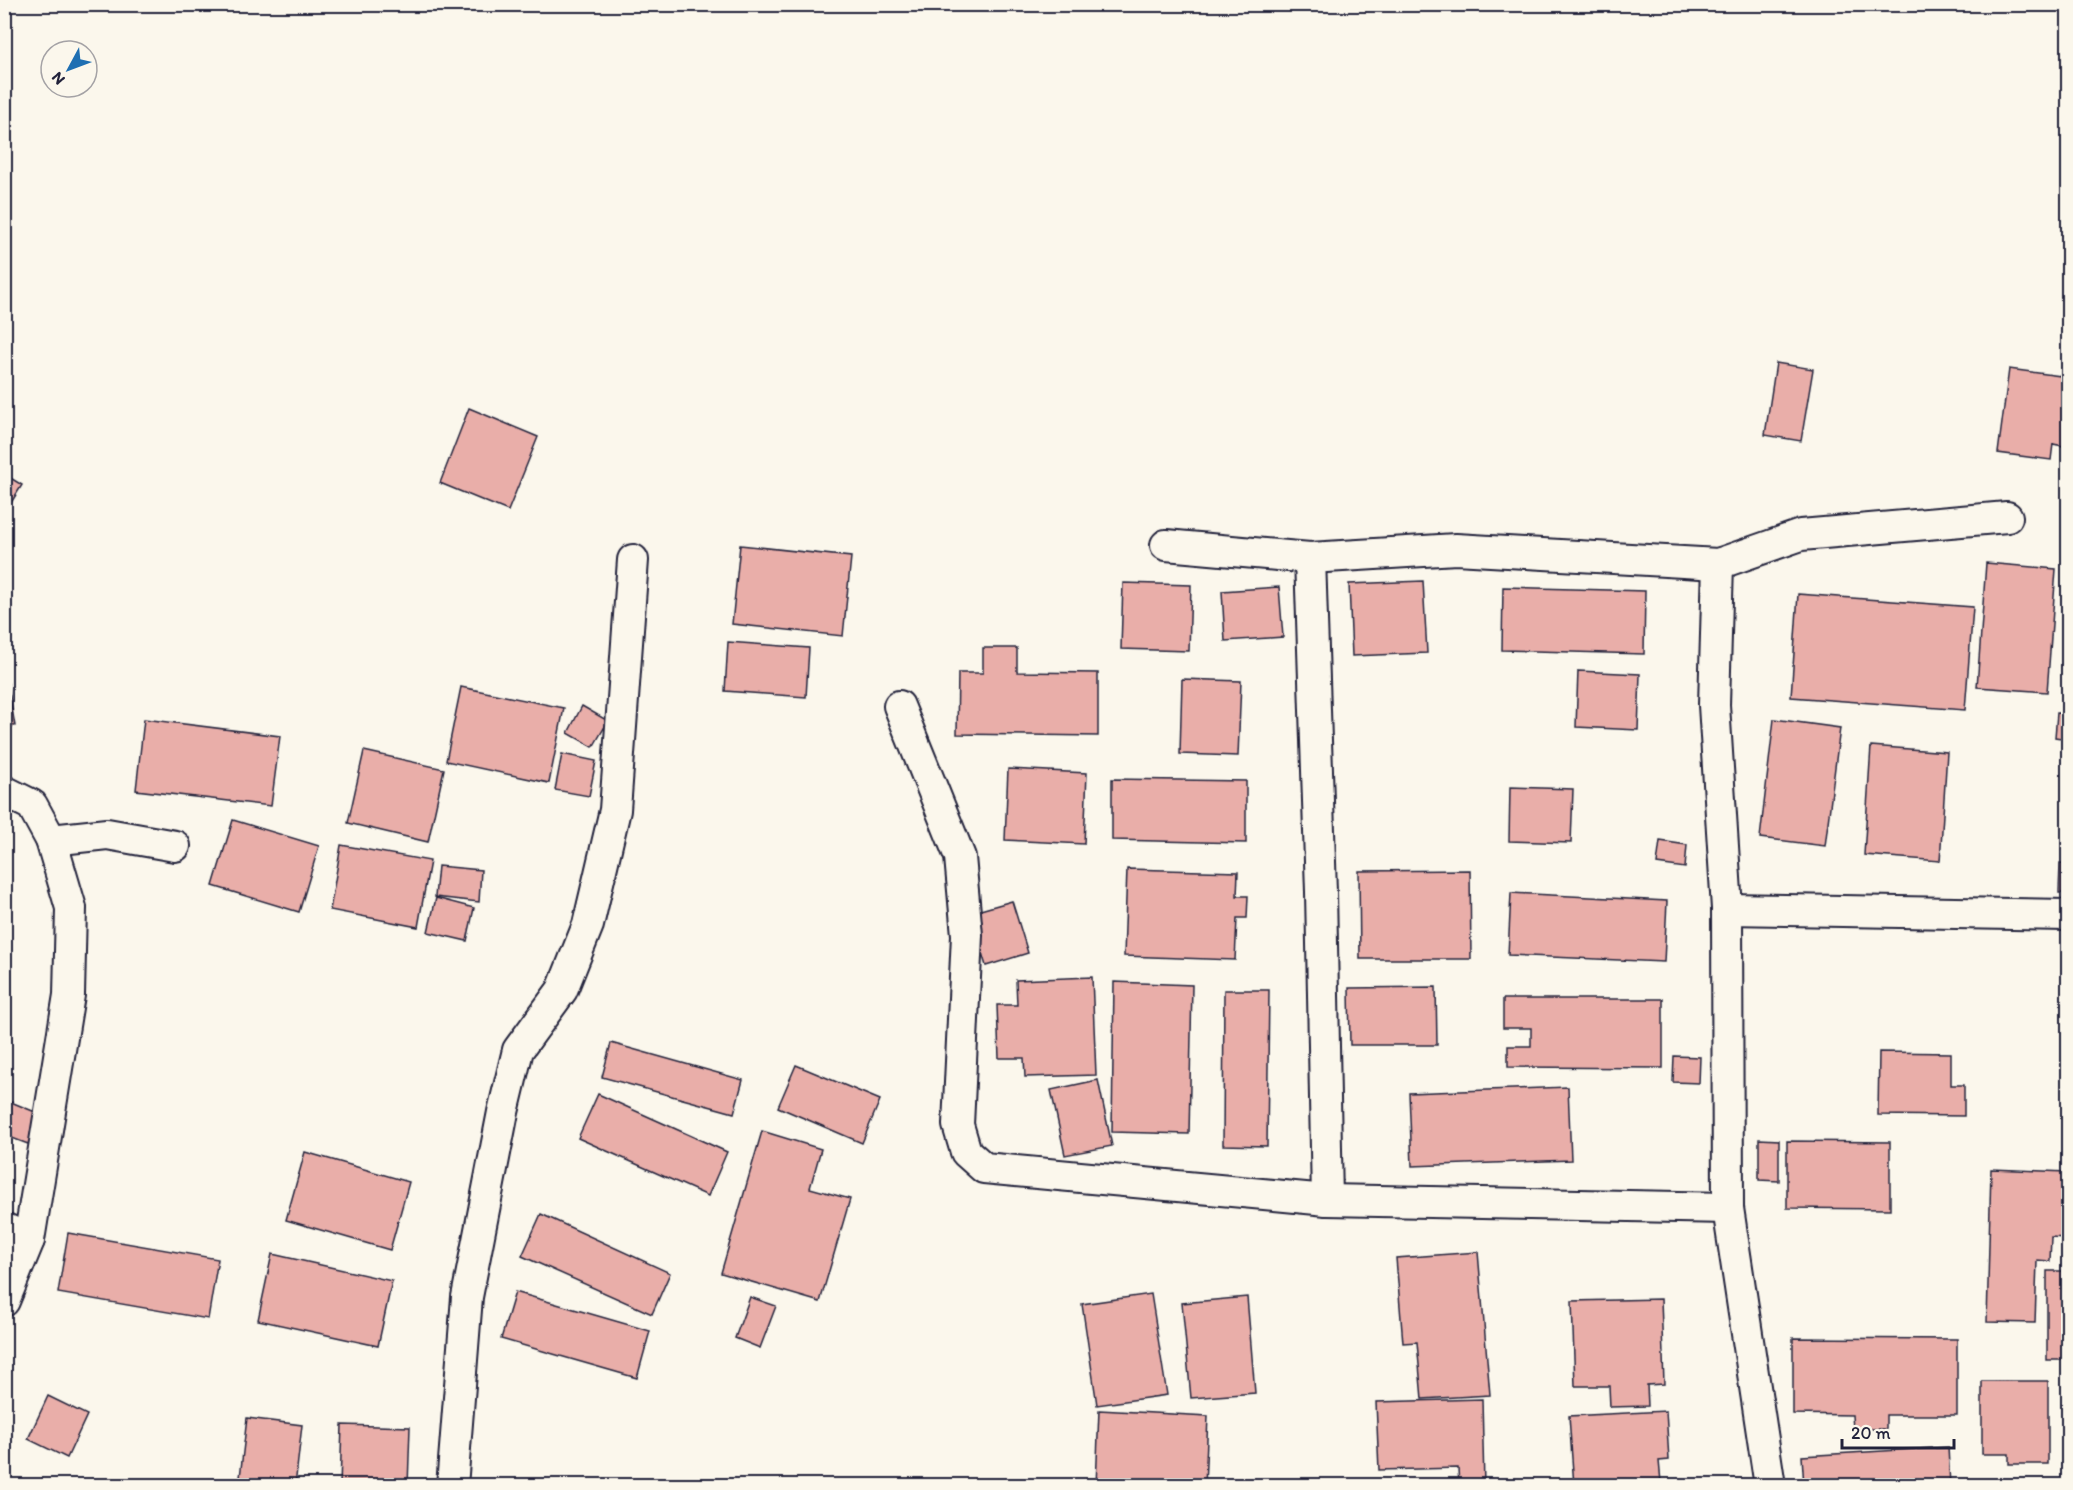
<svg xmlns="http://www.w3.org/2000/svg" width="2073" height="1490" viewBox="0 0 2073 1490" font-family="Itim,sans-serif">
  <rect width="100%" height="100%" fill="#fbf7ec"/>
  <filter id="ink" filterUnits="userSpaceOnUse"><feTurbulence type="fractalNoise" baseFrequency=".0167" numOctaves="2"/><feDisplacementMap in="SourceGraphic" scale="12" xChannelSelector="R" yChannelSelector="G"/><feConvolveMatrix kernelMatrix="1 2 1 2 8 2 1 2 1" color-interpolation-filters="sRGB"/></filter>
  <g filter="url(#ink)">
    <g fill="#e9aea9" stroke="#22223b" stroke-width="1.5">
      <path d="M1776 363 1813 369 1801 441 1765 435Z"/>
      <path d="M2009 369 2068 377V447L2053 444 2051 460 1998 453Z"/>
      <path d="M469 408 538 437 508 511 440 483Z"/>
      <path d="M4 474 22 485 4 514Z"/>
      <path d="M740 545 851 557 843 636 732 624Z"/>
      <path d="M1986 563 2056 569 2047 692 1977 687Z"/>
      <path d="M1423 581 1427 653 1352 656 1349 584Z"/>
      <path d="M1123 583 1191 585 1189 651 1121 649Z"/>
      <path d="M1279 587 1283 637 1225 641 1222 591Z"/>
      <path d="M1503 587 1645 591 1644 654 1502 650Z"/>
      <path d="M1798 594 1973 607 1965 710 1791 697Z"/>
      <path d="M2068 632V705H2064Z"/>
      <path d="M728 642 809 648 806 697 725 691Z"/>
      <path d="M983 648H1017V672L1098 673V736L957 734 958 673H983Z"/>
      <path d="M4 663 15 726 4 728Z"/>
      <path d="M1578 671 1640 674 1638 730 1576 727Z"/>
      <path d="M1182 679 1241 681 1238 756 1180 754Z"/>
      <path d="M461 687 564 708 549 783 446 761Z"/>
      <path d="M582 706 608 721 593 747 568 733Z"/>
      <path d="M2057 713 2068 714V739L2055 737Z"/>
      <path d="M144 719 280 736 271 806 136 790Z"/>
      <path d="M1774 719 1840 728 1825 846 1760 838Z"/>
      <path d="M1871 746 1947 752 1940 861 1864 855Z"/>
      <path d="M364 751 444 769 428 842 348 823Z"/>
      <path d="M562 754 596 761 589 796 555 790Z"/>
      <path d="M1008 769 1087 773 1084 844 1005 840Z"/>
      <path d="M1112 779 1246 781V843L1112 840Z"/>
      <path d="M1510 787 1573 789 1571 843 1509 841Z"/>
      <path d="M233 820 319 846 299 912 213 886Z"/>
      <path d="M1660 841 1687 845 1685 868 1657 864Z"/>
      <path d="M341 845 430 861 418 927 330 910Z"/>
      <path d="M2060 863 2068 864V893H2059Z"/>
      <path d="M438 866 481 870 479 902 435 897Z"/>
      <path d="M1127 869 1238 872 1237 896H1248L1247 918H1237L1235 960 1124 956Z"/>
      <path d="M1470 870 1471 959H1360L1359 871Z"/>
      <path d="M1511 893 1667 901 1664 962 1508 955Z"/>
      <path d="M436 898 474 908 467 941 428 932Z"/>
      <path d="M1012 901 1028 953 986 966 970 913Z"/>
      <path d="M1092 977 1096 1075 1025 1077 1024 1058H999L997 1005H1017L1016 980Z"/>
      <path d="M1114 982 1192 985 1189 1134 1112 1132Z"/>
      <path d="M1436 987 1437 1045H1350L1349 988Z"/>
      <path d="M1224 990H1269L1267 1146 1223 1145Z"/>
      <path d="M1503 999H1663V1068L1508 1067V1046H1531V1028H1503Z"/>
      <path d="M611 1043 743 1080 734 1113 602 1077Z"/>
      <path d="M1879 1052 1951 1053V1085H1964V1116L1878 1115Z"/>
      <path d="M1674 1056 1700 1057 1699 1083 1673 1082Z"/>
      <path d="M796 1065 880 1100 862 1143 778 1107Z"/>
      <path d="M1098 1080 1112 1146 1065 1155 1051 1090Z"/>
      <path d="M1568 1087 1571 1160 1412 1166 1409 1093Z"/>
      <path d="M598 1094 727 1152 708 1196 578 1138Z"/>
      <path d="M11 1102 40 1114 28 1144 4 1135V1118Z"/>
      <path d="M762 1131 821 1149 810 1188 850 1199 820 1302 721 1273Z"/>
      <path d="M1759 1139 1779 1140V1181L1759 1180Z"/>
      <path d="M1787 1141 1890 1142V1209L1787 1208Z"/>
      <path d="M305 1152 409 1182 390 1250 286 1220Z"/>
      <path d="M1991 1169 2067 1172 2065 1238 2051 1237 2050 1261 2037 1260 2035 1323 1987 1322Z"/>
      <path d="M541 1214 670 1273 652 1314 522 1256Z"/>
      <path d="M68 1233 218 1259 208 1319 58 1293Z"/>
      <path d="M1478 1252 1490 1395 1422 1399 1417 1342 1403 1343 1396 1258Z"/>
      <path d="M272 1254 392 1281 378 1346 258 1320Z"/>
      <rect x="2047" y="1271" width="21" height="89"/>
      <path d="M515 1292 650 1331 637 1378 501 1339Z"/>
      <path d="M1151 1294 1167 1395 1097 1405 1082 1304Z"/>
      <path d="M750 1297 776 1306 760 1348 735 1338Z"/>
      <path d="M1247 1297 1255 1393 1191 1398 1182 1303Z"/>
      <path d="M1661 1299 1664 1384 1647 1385 1648 1406 1610 1407 1609 1386H1575L1572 1301Z"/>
      <path d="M1793 1338 1957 1339V1415H1886V1429H1853L1852 1415 1793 1414Z"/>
      <path d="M1982 1381H2048V1464H2009V1454H1982Z"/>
      <path d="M48 1396 87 1415 67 1458 28 1439Z"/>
      <path d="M1482 1399 1484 1486H1459L1458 1468 1379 1470 1376 1402Z"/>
      <path d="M1099 1410 1208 1416 1205 1486H1096Z"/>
      <path d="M1666 1411 1669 1460 1659 1461 1661 1482 1574 1486 1569 1416Z"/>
      <path d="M247 1418 302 1425 295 1486H239Z"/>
      <path d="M342 1425 410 1427 408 1486H340Z"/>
      <path d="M1948 1447 1950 1486H1804L1802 1456Z"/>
      <path d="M533 1479 534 1486 477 1485Z"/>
    </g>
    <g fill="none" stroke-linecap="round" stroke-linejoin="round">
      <defs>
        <g id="minor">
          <path d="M1166 545 1310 558 1456 549 1718 564 1801 535 2007 517"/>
          <path d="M1310 558 1321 892 1327 1200"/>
          <path d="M1718 564 1714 705 1727 909 1728 1208 1770 1486"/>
          <path d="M899 706 960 857 967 935 958 1125 966 1152 984 1168 1327 1200 1728 1208"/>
          <path d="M4 791 32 805 51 840 71 908 69 995 29 1240 4 1301"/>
          <path d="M51 840 107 834 175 846"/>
          <path d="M1727 909 2068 915"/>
          <path d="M4 1228 29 1240"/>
          <path d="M452 1486 467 1297 503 1112 518 1050 562 990 588 925 615 810 633 560"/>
        </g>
      </defs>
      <use href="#minor" stroke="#22223b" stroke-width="34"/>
      <use href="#minor" stroke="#fbf7ec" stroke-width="30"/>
    </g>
  </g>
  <rect width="2073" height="1490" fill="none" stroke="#fbf7ec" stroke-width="24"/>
  <rect x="12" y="12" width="2049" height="1466" fill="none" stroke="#22223b" stroke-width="2" filter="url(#ink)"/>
  <g transform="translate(69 69) rotate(229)"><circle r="28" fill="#fbf7ec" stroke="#a4a2a5" stroke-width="1.5"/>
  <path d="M0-4.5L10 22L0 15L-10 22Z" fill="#1f6fb2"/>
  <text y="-9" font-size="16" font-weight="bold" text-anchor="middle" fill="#22223b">N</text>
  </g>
  <path d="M1842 1439v9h112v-9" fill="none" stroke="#22223b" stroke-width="3"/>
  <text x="1851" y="1439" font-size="18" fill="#22223b" stroke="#fbf7ec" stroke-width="4.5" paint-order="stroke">20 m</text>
</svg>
